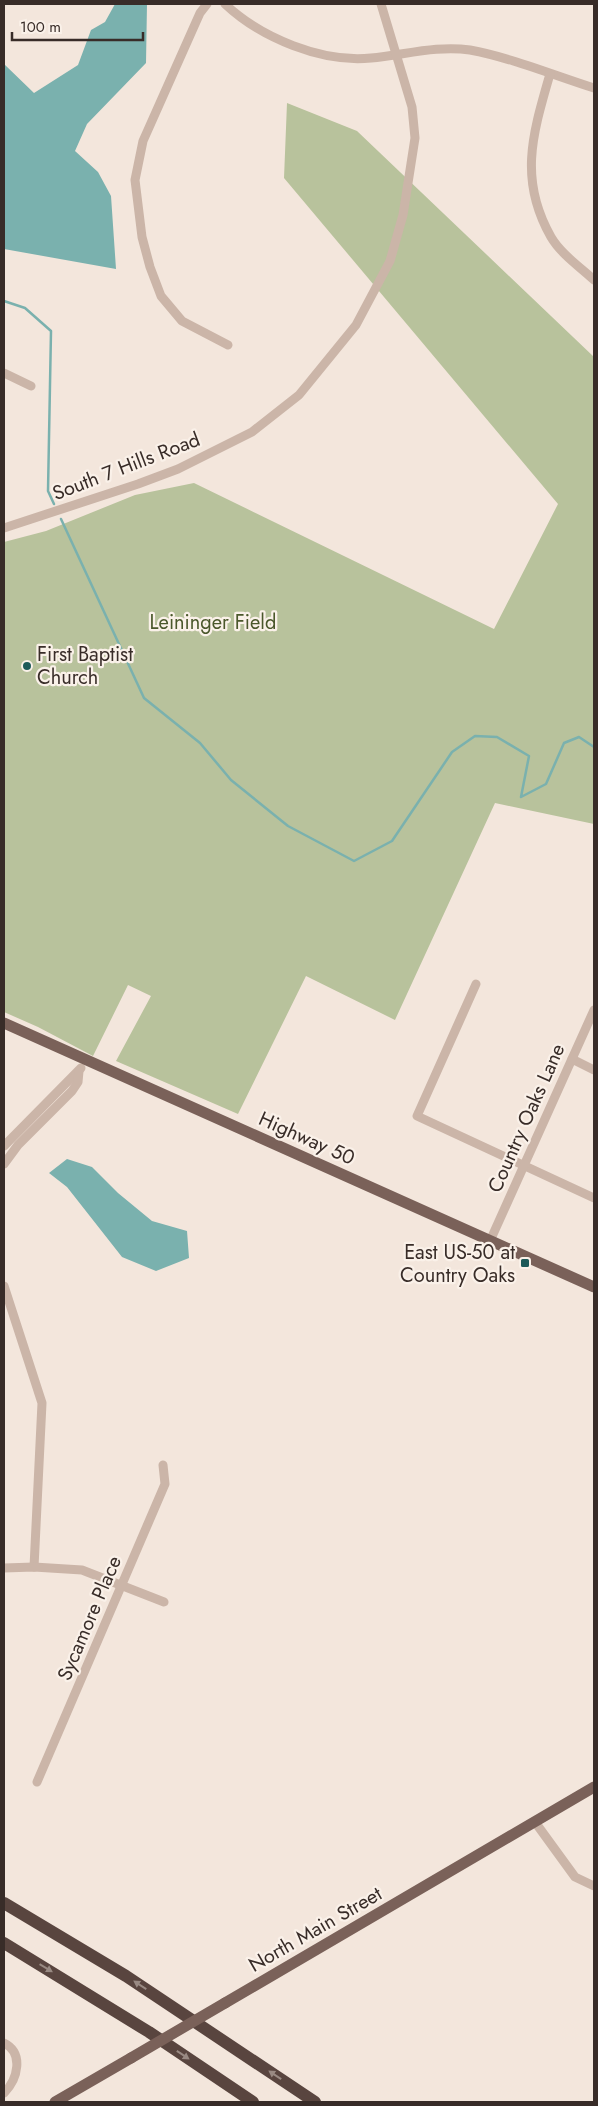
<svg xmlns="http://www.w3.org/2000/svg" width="598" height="2106" viewBox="0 0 598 2106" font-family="Jost,sans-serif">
  <rect width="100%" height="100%" fill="#f3e6dc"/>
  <path fill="#b8c29c" d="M287 103 357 131 594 357V824L495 803 395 1020 306 976 238 1114 116 1061 151 996 128 985 93 1056 38 1027 4 1012V542L46 531 135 495 194 483 494 629 558 504 284 178Z"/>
  <g fill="#7ab1ae">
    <path d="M115 4H147L146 63 87 124 75 151 98 172 111 196 116 269 4 249V64L34 93 78 65 91 30 105 22Z"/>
    <path d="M67 1159 92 1167 118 1193 152 1221 187 1231 189 1258 156 1271 122 1257 67 1187 49 1173Z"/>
  </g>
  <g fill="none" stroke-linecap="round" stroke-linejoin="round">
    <g stroke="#7ab1ae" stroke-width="2.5">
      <path d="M4 301 25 308 51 331 48 491 54 504"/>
      <path d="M61 519 144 698 200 743 231 780 288 826 354 861 392 841 452 752 475 736 497 737 529 756 521 797 546 784 564 743 579 737 594 747"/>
    </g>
    <g stroke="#cbb5a8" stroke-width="9">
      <path d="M207 4 200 13 143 141 135 180 142 237 150 267 161 296 182 321 228 345"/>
      <path d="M225 4C261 38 322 63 371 58 404 55 437 45 470 50 509 57 556 76 594 88"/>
      <path d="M550 74C533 133 518 179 551 237 561 254 580 267 594 280"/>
      <path d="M4 373 31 386"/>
      <path d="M4 528 138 484 178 469 252 432 299 395 356 325 390 261 403 215 415 138 412 107 381 4"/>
      <path d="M476 984 417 1116 594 1198"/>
      <path d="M572 1059 594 1070"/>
      <path d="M4 1146 81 1068"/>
      <path d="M4 1164 18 1145 72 1091 78 1082 79 1071"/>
      <path d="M490 1241 594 1010"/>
      <path d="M4 1286 42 1403 34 1567"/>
      <path d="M4 1568 34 1567 82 1570 164 1602"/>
      <path d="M37 1782 165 1484 163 1465"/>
      <path d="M535 1822 575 1877 594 1886"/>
      <path d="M4 2043C24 2053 18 2079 4 2093"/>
    </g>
    <g stroke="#7a6159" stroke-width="11">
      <path d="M4 1023 594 1287"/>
      <path d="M225 2003 594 1787"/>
      <path d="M55 2102 131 2058"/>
    </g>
    <g stroke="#59453f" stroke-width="12">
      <path d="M4 1903 126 1976 315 2102"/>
      <path d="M4 1943 149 2032 253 2102"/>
    </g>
    <path stroke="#7a6159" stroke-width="11" d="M131 2058 225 2003"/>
  </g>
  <defs><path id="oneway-solid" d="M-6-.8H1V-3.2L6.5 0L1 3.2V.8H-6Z" transform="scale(1.25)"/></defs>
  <g fill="#998a83">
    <use href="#oneway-solid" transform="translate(46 1968) rotate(31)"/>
    <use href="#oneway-solid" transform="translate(140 1985) rotate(-147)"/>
    <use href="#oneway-solid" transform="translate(183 2055) rotate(34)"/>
    <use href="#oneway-solid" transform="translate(275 2075) rotate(-146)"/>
  </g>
  <g fill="#1d5a59" stroke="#faf1e9" stroke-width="2">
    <circle cx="27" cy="666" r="5"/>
    <rect x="520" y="1258" width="10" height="10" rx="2.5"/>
  </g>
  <g text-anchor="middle" stroke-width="4.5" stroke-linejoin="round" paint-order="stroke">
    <g font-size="20" fill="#382c28" stroke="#faf1e9">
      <text transform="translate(126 466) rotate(-21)" y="7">South 7 Hills Road</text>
      <text transform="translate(526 1118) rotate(-66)" y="7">Country Oaks Lane</text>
      <text transform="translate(307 1138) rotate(24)" y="7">Highway 50</text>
      <text transform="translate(89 1618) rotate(-67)" y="7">Sycamore Place</text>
      <text transform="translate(315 1929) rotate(-30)" y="7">North Main Street</text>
    </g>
    <g font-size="20" fill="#4a572b" stroke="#faf1e9">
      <text x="213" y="629">Leininger Field</text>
    </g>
    <g font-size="20" fill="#382c28" stroke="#faf1e9" text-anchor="start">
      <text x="37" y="661">First Baptist<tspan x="37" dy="23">Church</tspan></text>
      <text x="515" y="1259" text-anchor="end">East US-50 at<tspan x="515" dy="23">Country Oaks</tspan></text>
    </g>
  </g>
  <rect width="598" height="2106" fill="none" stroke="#382c28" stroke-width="10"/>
  <path d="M12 32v8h131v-8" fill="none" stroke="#382c28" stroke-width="2.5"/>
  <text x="20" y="32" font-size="15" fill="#382c28" stroke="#faf1e9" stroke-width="4" paint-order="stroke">100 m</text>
</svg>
